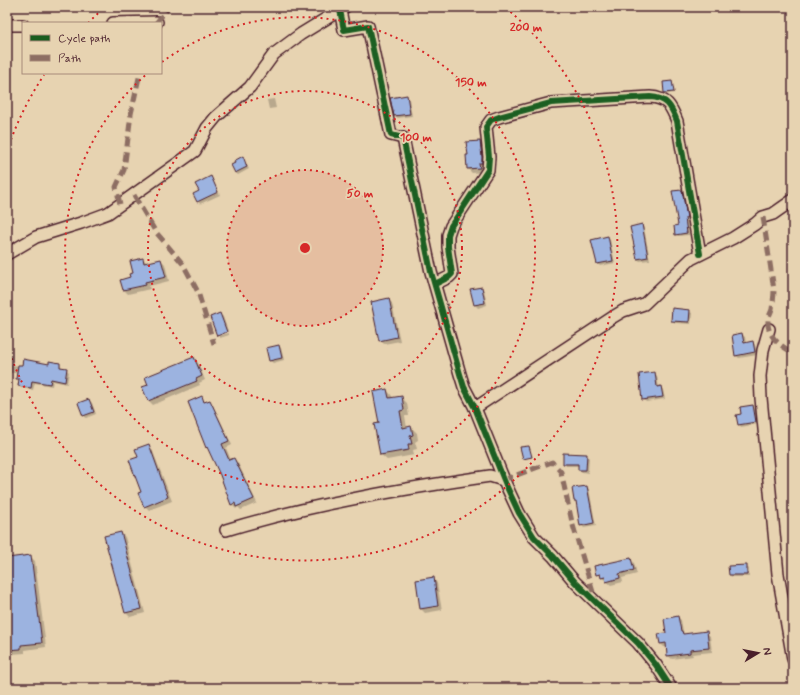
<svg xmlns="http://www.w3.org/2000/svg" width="800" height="695" viewBox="0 0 800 695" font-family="Mynerve,sans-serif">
  <rect width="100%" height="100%" fill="#e7d3b1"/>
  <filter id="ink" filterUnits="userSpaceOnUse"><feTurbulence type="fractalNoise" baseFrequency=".025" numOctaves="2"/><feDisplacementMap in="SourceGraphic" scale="8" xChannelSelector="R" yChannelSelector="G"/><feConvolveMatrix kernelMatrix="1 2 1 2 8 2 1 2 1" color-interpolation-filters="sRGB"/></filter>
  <g filter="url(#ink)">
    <g fill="#0003">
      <path d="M19 7H26V8H20Z"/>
      <path d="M672 82 674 93 666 94 665 93Z"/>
      <path d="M407 96 409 99 412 116 398 118 395 116 392 99Z"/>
      <path d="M274 99 276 108 269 109 267 100Z"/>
      <path d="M480 142 484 146 483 172 472 173 468 169 469 156Z"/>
      <path d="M242 158 249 169 238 175 235 172Z"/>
      <path d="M210 177 213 180 220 195 200 204 198 201 200 192Z"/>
      <path d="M681 191 684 193 688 219H687L689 235 678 236 676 234 679 226Z"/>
      <path d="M641 225 644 228 650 260 640 261 637 259 632 227Z"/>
      <path d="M607 238 610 240 615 263 600 266 598 264Z"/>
      <path d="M143 259 147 263 161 260 165 264 169 281 149 286 150 289 128 294 124 290Z"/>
      <path d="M481 288 484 290 487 305 478 308 475 305 472 290Z"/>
      <path d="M388 299 392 303 400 341 384 344 380 340Z"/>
      <path d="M689 311 692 313 691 324 675 323 672 320Z"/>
      <path d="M220 314 223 317 228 331 218 335Z"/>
      <path d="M229 333V335L220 338 219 336Z"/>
      <path d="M742 334 745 337 746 343 753 342 755 345 757 355 739 358 736 356Z"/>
      <path d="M279 346 281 348 284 360 273 363 270 361Z"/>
      <path d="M7 355 9 357V364L23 367 60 364 62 368 66 369 69 372 67 384 53 381 52 386 35 383 33 390 21 388 19 386 20 381 17 378 18 373H7Z"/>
      <path d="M194 359 198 363 205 380 199 383 200 385 153 405 149 401 144 388Z"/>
      <path d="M655 373 657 376 659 387H661L663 390 665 399 646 402 643 399Z"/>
      <path d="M387 390 392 396 393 399 401 397 407 403 409 416H405L407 428 411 427 417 433 418 440 415 442 417 449 413 450 414 455 387 460 381 455 376 425 380 424Z"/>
      <path d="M201 397 206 403 209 401 213 405 232 445 226 448 231 460 234 459 238 463 257 503 241 510 238 507 236 509 232 505 209 449Z"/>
      <path d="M89 400 92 403 96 414 86 418 84 415Z"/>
      <path d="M753 406 755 409 758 424 741 427 739 424Z"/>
      <path d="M148 445 152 449 172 501 149 510 145 506 142 492 139 457Z"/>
      <path d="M586 455 589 458 588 473 582 472 579 470V466H566L564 463Z"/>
      <path d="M586 487 589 489 596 526 584 528 581 525 578 503 575 501Z"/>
      <path d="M121 533 125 537 145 613 130 617 126 613 106 537Z"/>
      <path d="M30 556 35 561 46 647 25 650V653L11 654 7 651V558Z"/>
      <path d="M630 559 634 563 637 574 622 578 623 582 611 585 597 574Z"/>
      <path d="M746 566 749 569V577H732L730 575Z"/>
      <path d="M433 578 437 583 442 610 425 613 421 609 417 581Z"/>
      <path d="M678 617 681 620 684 635 706 632 710 636 712 652 692 654 693 656 672 659 668 656 667 647H664L661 644Z"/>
    </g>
    <g fill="#9cb3e0" stroke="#4a1f2b">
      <path d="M672 81 674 92 664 93 663 82Z"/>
      <path d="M407 95 410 114 394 116 390 98Z"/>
      <path d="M480 141 482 157V163H479L480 168 467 169 466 155H468L466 142Z"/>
      <path d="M243 156 247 167 235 173 231 165 235 163 234 161Z"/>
      <path d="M211 176 218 192 197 202 193 194 199 191 195 184Z"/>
      <path d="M682 190 687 217 685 218 687 233 675 235 674 226 678 225 672 191Z"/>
      <path d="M642 224 648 257 637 259 630 227Z"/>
      <path d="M608 236 613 261 597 264 591 240Z"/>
      <path d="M143 258 144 263 161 259 166 277 145 282 146 285 123 290 120 280 130 277 129 274 133 273 130 261Z"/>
      <path d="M482 287 485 303 474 305 470 289Z"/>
      <path d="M389 298 397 337 379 341 371 302Z"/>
      <path d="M672 308 690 310 689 322 671 321Z"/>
      <path d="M220 313 227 332 217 336 210 317Z"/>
      <path d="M742 333 744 343 753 341 755 352 735 356 732 335Z"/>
      <path d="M279 345 282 358 269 361 266 348Z"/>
      <path d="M194 357 202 376 196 379 197 381 148 401 142 387 148 385 145 377Z"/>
      <path d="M23 359 49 364V361L60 363V367L67 368 65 382 51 379 50 384 32 381 31 388 18 386 19 379H16L18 365H22Z"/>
      <path d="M655 372 657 387 661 386 663 397 642 400 639 374Z"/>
      <path d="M387 389 389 398 402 396 404 410 400 411 403 428 411 426 413 435 410 436 412 444H408L409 450 380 455 374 424 379 423 373 392Z"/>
      <path d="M202 396 204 402 210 400 229 441 222 444 229 460 234 458 254 499 236 507 235 503 231 505 220 475 207 447 206 448 188 402Z"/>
      <path d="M89 399 94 412 83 416 78 403Z"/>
      <path d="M753 405 756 422 738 425 736 415 741 414 740 407Z"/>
      <path d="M149 444 168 497 144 507 138 493 141 492 129 460 138 457 135 449Z"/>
      <path d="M529 446 532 457 523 459 520 447Z"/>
      <path d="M563 453 587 454 586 470H578V464H563Z"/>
      <path d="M587 486 594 523 580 526 576 501H574L572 488Z"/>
      <path d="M121 532 142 609 125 613 104 536Z"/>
      <path d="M31 555 42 643 21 645V649L7 650V558Z"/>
      <path d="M631 558 634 570 619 574 620 578 606 582 605 577 601 578 600 574 596 575 594 566Z"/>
      <path d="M747 565V575H729L728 566Z"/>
      <path d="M434 577 438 606 420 609 416 580Z"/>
      <path d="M678 616 681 631H682L683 634 707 631 709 648 690 650V653L667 656 666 643 660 644 658 634 666 633 664 619Z"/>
    </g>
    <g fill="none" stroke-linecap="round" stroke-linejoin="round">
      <defs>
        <g id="minor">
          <path d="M340 10 344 30 368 26 391 135 403 138 431 272 460 374 464 387 475 408 506 485 519 513 534 537 553 556 575 582 638 643 656 665 671 688"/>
          <path d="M113 23 157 22"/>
          <path d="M7 25H23"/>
          <path d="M7 254 36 237 81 223 108 213 188 156 195 151 207 128 216 117 250 87 274 54 301 34 345 7"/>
          <path d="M435 284 449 277 452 274 448 247V235L451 226 488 170 489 157 486 127 491 120 499 117 551 103 650 97C667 98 671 106 677 121L700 254"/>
          <path d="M769 329 763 350 760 376 761 398 778 574 793 659"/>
          <path d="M475 408 613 317 623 311 644 304 691 259 733 238 755 224 763 217 773 214 793 200"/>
          <path d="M226 530C312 504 401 489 490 476L503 480"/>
        </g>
      </defs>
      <use href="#minor" stroke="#4a1f2b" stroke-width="14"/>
      <use href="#minor" stroke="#e7d3b1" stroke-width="11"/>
      <g stroke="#8d6e63" stroke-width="5" stroke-dasharray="10 5" stroke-linecap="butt">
        <path d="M156 23 169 7"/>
        <path d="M134 195 155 231 183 264 198 292 214 344"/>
        <path d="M120 204 116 187 124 170 131 114 140 73"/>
        <path d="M763 217 774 290C774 296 773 302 772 309 771 313 768 317 768 321 767 337 781 346 793 353"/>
        <path d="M503 480 552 462 561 472 572 522 595 599"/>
      </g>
      <defs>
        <g id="cycleway">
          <path d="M340 10 344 30 368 26 391 135 403 138 431 272 460 374 464 387 475 408 506 485 519 513 534 537 553 556 575 582 638 643 656 665 671 688"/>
          <path d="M435 284 449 277 452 274 448 247V235L451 226 488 170 489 157 486 127 491 120 499 117 551 103 650 97C667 98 671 106 677 121L700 254"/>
        </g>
      </defs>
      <use href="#cycleway" stroke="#e7d3b1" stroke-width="8"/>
      <use href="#cycleway" stroke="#1b5e20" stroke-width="6"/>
    </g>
  </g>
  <circle cx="305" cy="248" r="78" fill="#d62828" fill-opacity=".12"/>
  <g fill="none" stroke="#d62828" stroke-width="2" stroke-dasharray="2 4">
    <circle cx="305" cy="248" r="78"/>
    <circle cx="305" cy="248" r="157"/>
    <path d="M162 62A235 235 0 1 1 148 73"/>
    <path d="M7 151A313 313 0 0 1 44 75M88 23A313 313 0 0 1 104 8M506 8A313 313 0 1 1 7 345"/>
  </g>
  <circle cx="305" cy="248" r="6" fill="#d62828" stroke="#e7d3b1" stroke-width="2"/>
  <g font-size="12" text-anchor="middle" font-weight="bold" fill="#d62828" stroke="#e7d3b1" stroke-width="3.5" stroke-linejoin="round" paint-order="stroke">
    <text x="526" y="31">200 m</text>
    <text x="471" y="86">150 m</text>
    <text x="416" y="141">100 m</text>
    <text x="360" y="197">50 m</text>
  </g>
  <rect width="800" height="695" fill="none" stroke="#e7d3b1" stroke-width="24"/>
  <rect x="12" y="12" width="776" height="671" fill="none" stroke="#4a1f2b" stroke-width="1.5" filter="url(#ink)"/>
  <rect x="22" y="22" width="140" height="52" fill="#e7d3b1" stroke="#a88b7b"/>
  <rect x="30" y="35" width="20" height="6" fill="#1b5e20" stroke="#a88b7b"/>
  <text x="58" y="42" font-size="12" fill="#4a1f2b">Cycle path</text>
  <rect x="30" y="55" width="20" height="6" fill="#8d6e63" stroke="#a88b7b"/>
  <text x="58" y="62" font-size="12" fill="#4a1f2b">Path</text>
  <g transform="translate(758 653) rotate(80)" stroke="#e7d3b1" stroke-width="3" paint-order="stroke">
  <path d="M0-3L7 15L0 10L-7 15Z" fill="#4a1f2b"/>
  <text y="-6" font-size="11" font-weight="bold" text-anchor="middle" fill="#4a1f2b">N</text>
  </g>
</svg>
